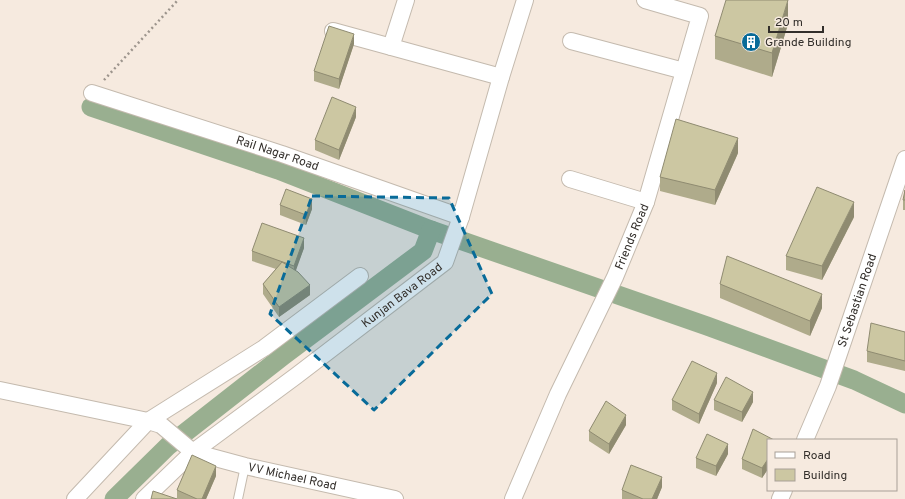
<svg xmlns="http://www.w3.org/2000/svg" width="905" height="499" viewBox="0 0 905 499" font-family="Overpass,sans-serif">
  <rect width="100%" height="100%" fill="#f6eadf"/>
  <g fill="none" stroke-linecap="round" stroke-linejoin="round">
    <g stroke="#99af90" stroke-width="19">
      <path d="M91 107 278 170 431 230 707 326 854 380 905 404"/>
      <path d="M114 499 168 446 283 356 423 251 431 230"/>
    </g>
    <defs>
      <path id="service" d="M238 499 245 466"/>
      <g id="minor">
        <path d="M333 31 501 77"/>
        <path d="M571 41 684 71"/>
        <path d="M391 47 406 0"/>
        <path id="s1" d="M92 93 282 154 461 217"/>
        <path d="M570 179 646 202"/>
        <path id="s2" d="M0 390 148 421 161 425 193 452 245 466 395 499"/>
        <path id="s3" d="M805 440 828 386 905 159"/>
        <path d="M75 499 148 421 264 348 360 276"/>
        <path id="s4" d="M144 499 193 452 296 376 445 262 461 217 501 77 525 0"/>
        <path id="s5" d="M513 499 558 394 615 277 646 202 700 16 645 0"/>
        <path d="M780 499 784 490"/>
      </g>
    </defs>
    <use href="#service" stroke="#c4baae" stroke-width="10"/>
    <use href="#minor" stroke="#c4baae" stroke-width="18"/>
    <path stroke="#9d958d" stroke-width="2.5" stroke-dasharray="2 3" stroke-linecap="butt" d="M104 80 178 0"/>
    <use href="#service" stroke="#fff" stroke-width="8"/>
    <use href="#minor" stroke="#fff" stroke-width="16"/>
  </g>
  <g fill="#afab8b">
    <path d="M788 24 772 77 715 59V36Z"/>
    <path d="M354 44 339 89 314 81V71Z"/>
    <path d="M356 117 339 160 315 150V140Z"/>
    <path d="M738 153 715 205 660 191V177Z"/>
    <path d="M905 190V210H903V200Z"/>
    <path d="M280 205 312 209 306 225 280 215Z"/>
    <path d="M854 217 822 280 786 270V256Z"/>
    <path d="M304 248 295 271 310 295 279 317 263 294V284L276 269 252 261V251Z"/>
    <path d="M720 284 822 308 810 336 720 298Z"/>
    <path d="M905 332V371L867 362V351Z"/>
    <path d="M717 383 699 424 672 410V400Z"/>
    <path d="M714 400 753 402 742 422 714 410Z"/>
    <path d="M626 425 609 454 589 441V431Z"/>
    <path d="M768 440V469L762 478 742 469V459Z"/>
    <path d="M728 454 716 476 696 468V458Z"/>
    <path d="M216 476 206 499H177V490Z"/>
    <path d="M662 487 657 499H622V490Z"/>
  </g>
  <g fill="#8f8b71">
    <path d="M788 0V24L772 77V53Z"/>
    <path d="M354 34V44L339 89V79Z"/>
    <path d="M356 107V117L339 160V150Z"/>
    <path d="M738 138V153L715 205V190Z"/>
    <path d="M312 199V209L306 225V215Z"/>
    <path d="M854 202V217L822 280V266Z"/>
    <path d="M304 238V248L294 276V266Z"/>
    <path d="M310 285V295L279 317V307Z"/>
    <path d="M822 294V308L810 336V321Z"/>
    <path d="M717 373V383L699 424V414Z"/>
    <path d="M753 392V402L742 422V412Z"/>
    <path d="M626 415V425L609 454V444Z"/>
    <path d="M728 444V454L716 476V466Z"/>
    <path d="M768 459V469L762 478V468Z"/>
    <path d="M216 466V476L206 499H202Z"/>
    <path d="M662 477V487L657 499H652Z"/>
  </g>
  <g fill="#ccc7a2" stroke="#8f8b71">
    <path d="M726 0H788L772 53 715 36Z"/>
    <path d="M329 26 354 34 339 79 314 71Z"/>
    <path d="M332 97 356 107 339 150 315 140Z"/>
    <path d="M676 119 738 138 715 190 660 177Z"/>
    <path d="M817 187 854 202 822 266 786 256Z"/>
    <path d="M286 189 312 199 306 215 280 205Z"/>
    <path d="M905 190V200H903Z"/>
    <path d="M262 223 304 238 294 266 252 251Z"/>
    <path d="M727 256 822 294 810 321 720 284Z"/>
    <path d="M282 262 298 272 310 285 279 307 263 284Z"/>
    <path d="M871 323 905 332V361L867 351Z"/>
    <path d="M692 361 717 373 699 414 672 400Z"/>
    <path d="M726 377 753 392 742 412 714 400Z"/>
    <path d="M606 401 626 415 609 444 589 431Z"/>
    <path d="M753 429 774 440H768V459L762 468 742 459Z"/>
    <path d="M707 434 728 444 716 466 696 458Z"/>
    <path d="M192 455 216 466 202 499H197L177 490Z"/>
    <path d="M631 465 662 477 652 499H643L622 490Z"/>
    <path d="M153 491 177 499H151Z"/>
  </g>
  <path fill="#086b99" fill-opacity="0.2" stroke="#086b99" stroke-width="3" stroke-dasharray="8 5" stroke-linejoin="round" d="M312 196 449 198 492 294 374 410 270 314Z"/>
  <defs>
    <symbol id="building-disc" viewBox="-11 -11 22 22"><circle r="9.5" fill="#086b99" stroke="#f6eadf"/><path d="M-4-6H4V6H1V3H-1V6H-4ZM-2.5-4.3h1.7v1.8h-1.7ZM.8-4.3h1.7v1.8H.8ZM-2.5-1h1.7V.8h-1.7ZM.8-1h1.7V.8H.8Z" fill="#fff"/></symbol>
  </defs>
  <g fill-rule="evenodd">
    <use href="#building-disc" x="740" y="31" width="22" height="22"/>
  </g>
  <g text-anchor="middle" stroke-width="3" stroke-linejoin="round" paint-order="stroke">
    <g font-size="12" fill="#322e2a" stroke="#f6eadf" text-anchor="start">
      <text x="765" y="46">Grande Building</text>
    </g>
    <g font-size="12" fill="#322e2a" stroke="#f6eadf">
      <text dy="4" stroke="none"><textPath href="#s1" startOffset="195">Rail Nagar Road</textPath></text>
      <text dy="4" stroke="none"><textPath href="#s5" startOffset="288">Friends Road</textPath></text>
      <text dy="4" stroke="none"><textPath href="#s4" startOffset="329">Kunjan Bava Road</textPath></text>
      <text dy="4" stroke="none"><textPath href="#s3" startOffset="149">St Sebastian Road</textPath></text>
      <text dy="4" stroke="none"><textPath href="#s2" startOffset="309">VV Michael Road</textPath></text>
    </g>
  </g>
  <rect x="767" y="439" width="130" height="52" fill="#f6eadf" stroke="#a89f97"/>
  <rect x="775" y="452" width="20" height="6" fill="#ffffff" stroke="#a89f97"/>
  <text x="803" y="459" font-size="12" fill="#322e2a">Road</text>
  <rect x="775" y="469" width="20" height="12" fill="#ccc7a2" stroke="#a89f97"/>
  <text x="803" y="479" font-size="12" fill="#322e2a">Building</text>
  <path d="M769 26v6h54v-6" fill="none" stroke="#322e2a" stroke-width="2"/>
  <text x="775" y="26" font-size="12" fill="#322e2a" stroke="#f6eadf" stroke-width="3" paint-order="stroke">20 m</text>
</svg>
